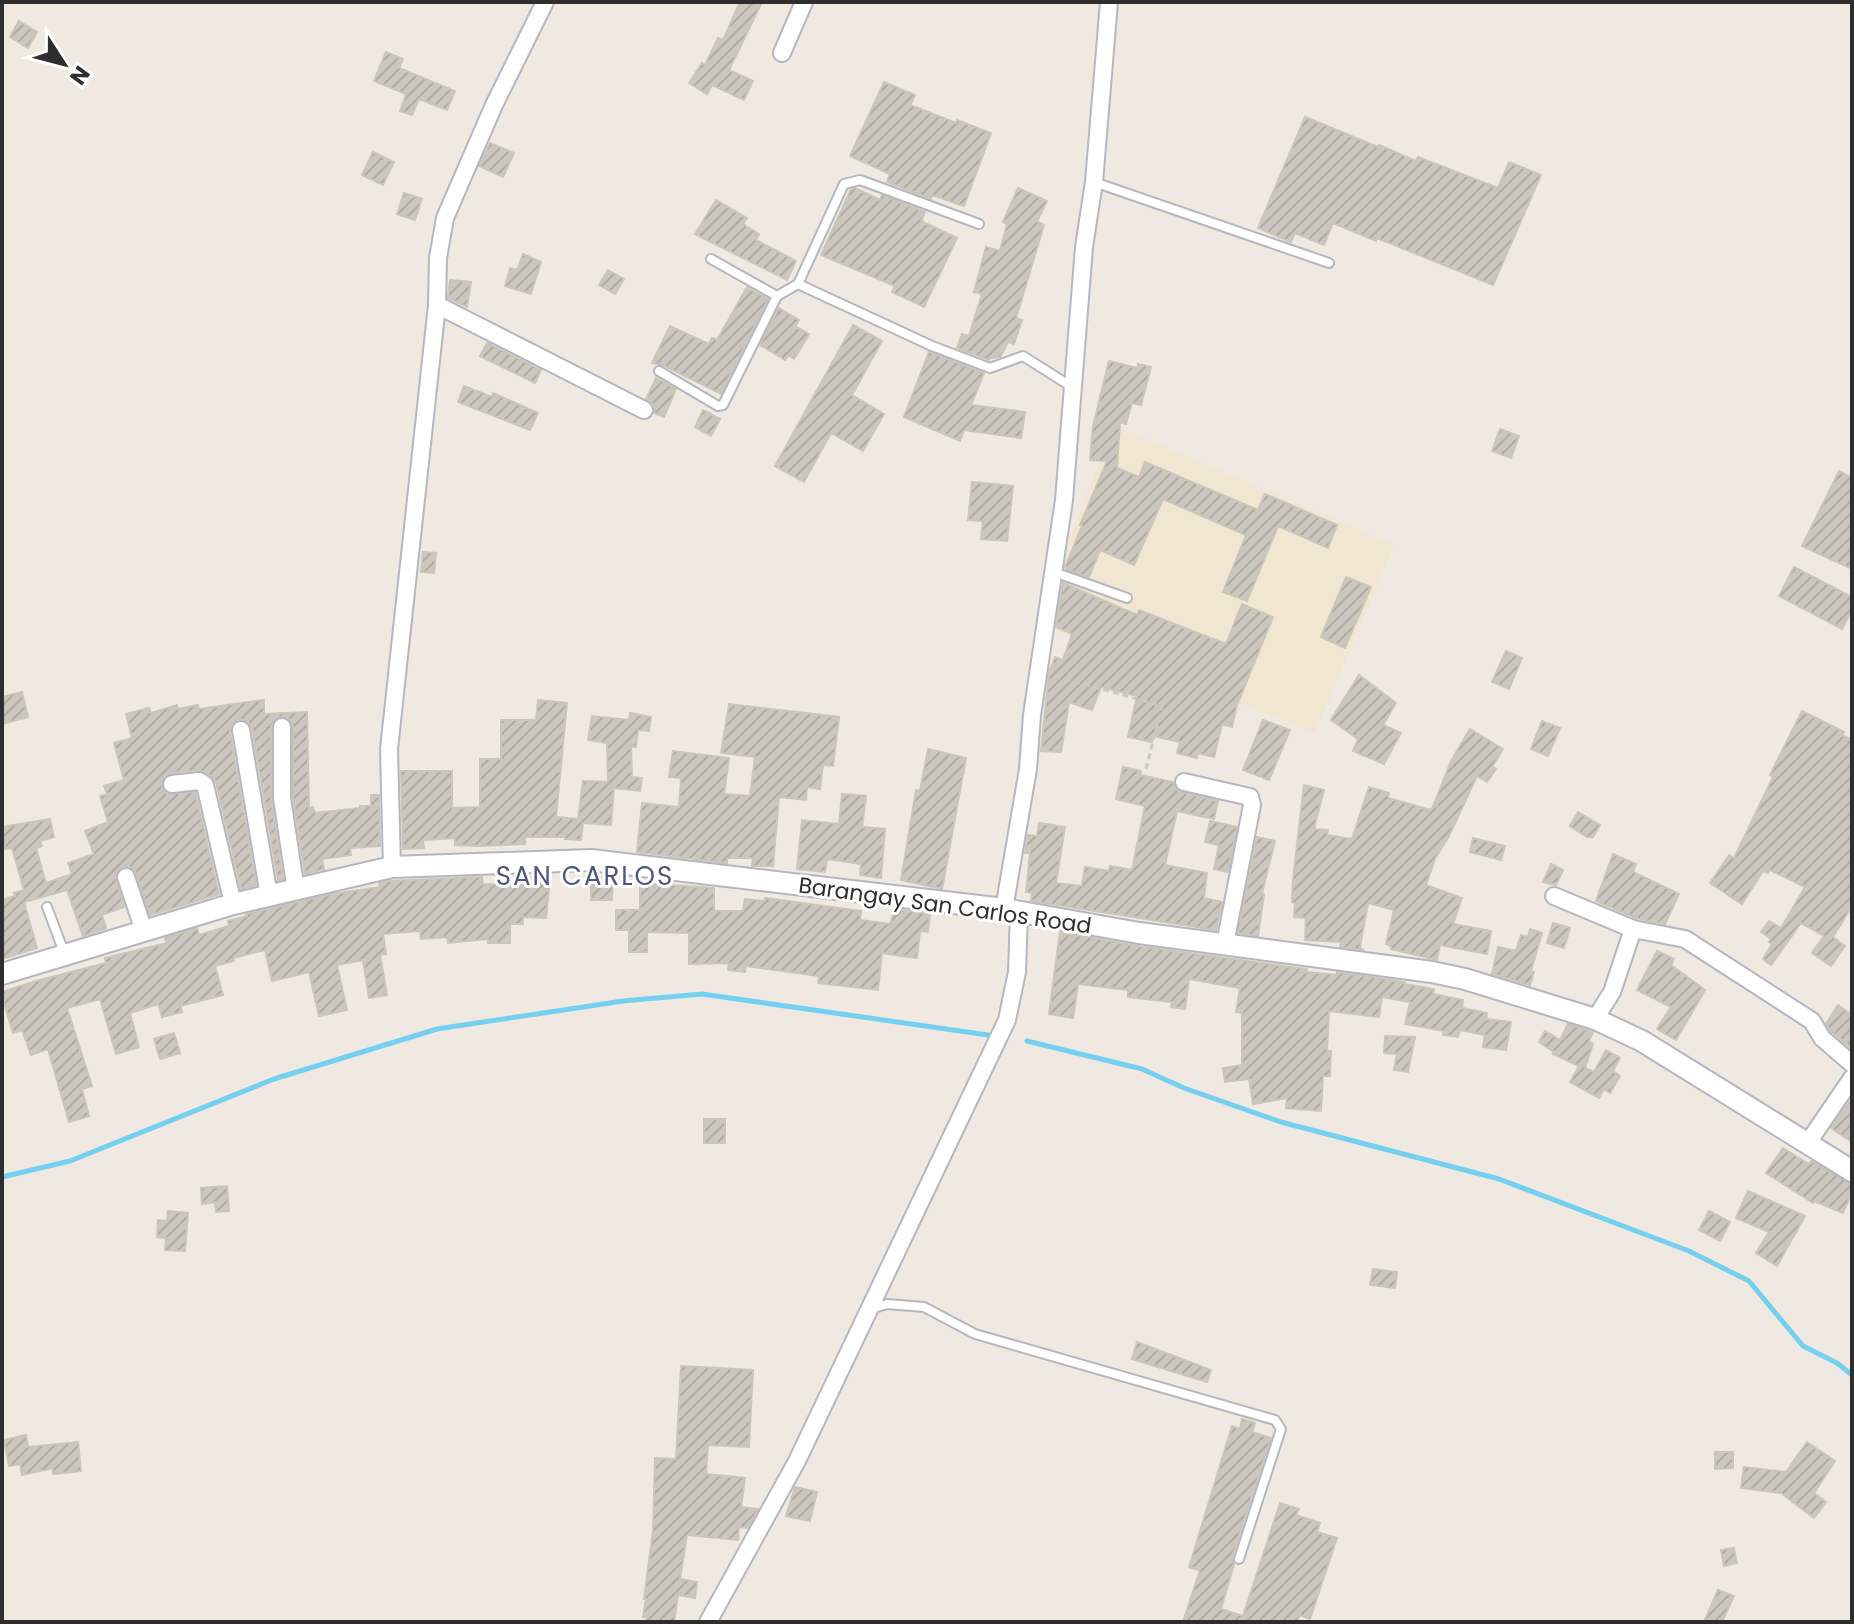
<svg xmlns="http://www.w3.org/2000/svg" width="1854" height="1624" viewBox="0 0 1854 1624" font-family="Poppins,sans-serif">
  <defs>
    <pattern id="building-hatch" width="6" height="6" patternUnits="userSpaceOnUse" patternTransform="scale(2)"><rect width="6" height="6" fill="#cbc7bf"/><path d="M-1 1l2-2M0 6l6-6M5 7l2-2" fill="none" stroke="#afaba4"/></pattern>
  </defs>
  <rect width="100%" height="100%" fill="#efe9e1"/>
  <path fill="#f0e6d1" d="M1114 425 1394 545 1315 733 1037 623Z"/>
  <g fill="none" stroke-linecap="round" stroke-linejoin="round">
    <g stroke="#75cff0" stroke-width="5">
      <path d="M1027 1041 1142 1069 1184 1088 1281 1122 1499 1179 1689 1251 1749 1281 1803 1346 1837 1363 1852 1375"/>
      <path d="M2 1177 70 1161 274 1079 437 1029 623 1001 702 994 988 1035"/>
    </g>
  </g>
  <g fill="url(#building-hatch)" stroke="#cbc5ba" stroke-width="2">
    <path d="M740 2H762L729 70 753 81 744 100 712 85 707 94 689 83 702 63 705 65 718 38 723 40Z"/>
    <path d="M19 21 37 32 28 48 10 37Z"/>
    <path d="M386 52 403 59 399 68 455 91 447 110 419 99 412 115 400 111 406 94 374 81Z"/>
    <path d="M884 82 915 95 910 105 956 123 957 120 991 133 964 206 932 195 931 199 887 182 890 174 850 156Z"/>
    <path d="M1305 117 1378 147 1379 145 1416 161 1418 157 1498 188 1509 162 1541 175 1493 285 1377 238 1376 241 1333 223 1324 245 1295 233 1291 242 1258 228Z"/>
    <path d="M490 143 514 153 503 177 479 166Z"/>
    <path d="M373 152 394 162 383 185 362 175Z"/>
    <path d="M855 188 880 200 882 195 925 212 921 221 957 238 924 307 892 292 895 286 821 255 851 189Z"/>
    <path d="M1018 188 1047 201 1037 221 1044 225 1016 318 1022 320 1014 344 1008 342 1000 357 990 358 989 360 957 348 962 334 969 336 982 294 974 292 986 247 1000 251 1007 224 1003 222Z"/>
    <path d="M404 193 422 199 415 220 397 214Z"/>
    <path d="M716 200 747 218 743 224 759 234 756 240 796 261 787 280 695 234Z"/>
    <path d="M523 254 541 262 531 294 505 286 510 268 517 270Z"/>
    <path d="M608 270 624 279 615 294 599 285Z"/>
    <path d="M450 280 471 282 467 307 448 298Z"/>
    <path d="M747 287 768 299 721 394 663 365 652 363 670 326 709 344 712 338 717 340Z"/>
    <path d="M779 308 799 320 795 326 809 334 794 359 788 355 785 360 760 345Z"/>
    <path d="M853 325 882 341 852 395 884 414 863 451 831 433 804 482 775 466Z"/>
    <path d="M487 343 541 370 535 383 480 356Z"/>
    <path d="M929 352 984 373 971 405 1025 412 1021 438 964 430 960 441 904 417Z"/>
    <path d="M1109 361 1137 368 1138 364 1151 367 1141 405 1132 403 1126 424 1120 422 1117 468 1139 477 1145 462 1258 510 1265 494 1337 525 1328 548 1278 526 1247 601 1223 592 1246 535 1163 499 1134 565 1100 550 1089 577 1068 570 1065 567 1082 526 1080 525 1107 461 1090 460 1093 426Z"/>
    <path d="M656 378 676 389 664 417 654 413V405L646 399Z"/>
    <path d="M464 386 492 397 493 393 538 413 530 430 458 402Z"/>
    <path d="M703 410 720 419 711 436 695 427Z"/>
    <path d="M1500 429 1519 436 1511 458 1492 451Z"/>
    <path d="M1839 471 1852 478V569L1802 546Z"/>
    <path d="M972 482 1013 486 1007 541 981 539 983 521 968 520Z"/>
    <path d="M423 552 436 553 434 573 421 572Z"/>
    <path d="M1794 567 1852 597V610L1842 629 1779 596Z"/>
    <path d="M1346 577 1371 587 1345 648 1321 637Z"/>
    <path d="M1063 583 1137 615 1139 610 1226 644 1242 604 1273 617 1237 705 1232 727 1222 724 1214 757 1198 753 1197 758 1177 753 1180 742 1153 736 1152 742 1128 737 1137 696 1101 687 1092 710 1069 702 1061 752 1041 751 1049 673 1055 657 1063 660 1072 634 1056 627Z"/>
    <path d="M1506 651 1522 658 1509 689 1492 682Z"/>
    <path d="M1359 675 1396 703 1383 725 1401 733 1384 764 1353 751 1358 739 1331 720Z"/>
    <path d="M22 692 28 717 2 724V697Z"/>
    <path d="M264 700V714L307 712 309 808 313 807 315 813 360 808V806H371V795H379L380 846 350 848 351 855 322 859 324 869 305 874 293 797V726L287 717H277L271 727V798L283 879 278 880 252 728 246 720 238 719 231 725 230 732 256 885 241 889 216 782 212 777 199 770 170 773 162 780 163 790 167 794 195 792 219 894 150 915 136 873 129 866H123L115 876 124 907 102 915 106 928 83 936 67 890 24 902 37 948 2 959V900L15 896 14 893 24 890 12 848 5 849 2 827 50 819 54 837 40 841 42 846 36 848 46 883 72 874 68 863 94 854 85 831 108 822 100 796 107 794 104 786 124 780 114 743 132 738 126 714 149 708 151 713 177 705 178 709 198 705 199 709Z"/>
    <path d="M538 700 567 703 556 817 578 819 583 781 608 782 607 743 588 740 592 716 629 720 630 713 651 717 649 731 638 730 636 747 631 746 632 777 642 778 640 791 614 788 611 825 583 823 581 840 565 839V837H525V844L480 846 455 845V838L423 840 424 848 403 849 401 771H452V808L480 807V759H501V720H536Z"/>
    <path d="M729 704 839 717 833 766 823 765 820 789 807 787 806 800 779 797 773 866H752L753 858H727V863L637 852 642 803 679 807 681 778 669 777 673 751 729 758 724 794 750 796 755 757 721 753Z"/>
    <path d="M1802 711 1844 732 1842 735 1852 740V906L1833 937 1845 946 1831 966 1812 953 1824 936 1801 923 1771 965 1763 959 1772 944 1769 942 1771 939 1761 932 1769 921 1781 928 1805 887 1770 870 1768 873 1763 871 1742 904 1710 883 1729 855 1734 858 1773 777 1770 775Z"/>
    <path d="M1263 720 1290 730 1269 780 1243 770Z"/>
    <path d="M1542 721 1560 728 1548 756 1531 749Z"/>
    <path d="M1470 729 1503 749 1492 767 1496 769 1487 782 1477 776 1449 836 1435 859 1426 885 1462 898 1453 924 1491 931 1487 954 1440 945 1437 960 1391 949V946L1386 944 1394 910 1368 903 1360 947 1363 950 1340 947 1341 942 1305 940 1306 918 1294 917 1295 903 1292 902 1293 879 1304 785 1324 790 1314 829 1328 830 1327 835 1352 839 1369 787 1389 793 1388 798 1431 810 1433 806 1439 807 1434 804 1451 761Z"/>
    <path d="M928 749 966 758 942 889 901 880 916 790 920 791Z"/>
    <path d="M1123 767 1141 771 1140 775 1173 782 1176 789 1181 792 1218 801 1214 819 1177 811 1165 865 1207 873 1204 898 1222 902 1216 930 1031 901 1032 893 1026 892 1030 853H1025L1028 835 1037 836 1039 823 1065 827 1056 883 1082 886 1085 867 1109 871 1110 866 1132 870 1145 806 1116 799Z"/>
    <path d="M842 794 866 796 862 827 885 829 881 878 860 875 861 864 827 859 825 872 797 869 802 820 839 824Z"/>
    <path d="M1578 812 1600 825 1593 837H1587L1570 826Z"/>
    <path d="M1210 821 1237 827 1228 872 1214 869 1219 845 1205 842Z"/>
    <path d="M1257 837 1275 841 1262 893 1264 894 1258 936 1238 933Z"/>
    <path d="M1473 838 1505 846 1501 860 1470 852Z"/>
    <path d="M1613 854 1636 864 1633 872 1679 894 1665 924 1636 918 1596 901Z"/>
    <path d="M1551 864 1563 870 1556 885 1543 882Z"/>
    <path d="M482 877 483 884 526 885V877L550 878 546 918 523 917V924H510V943H488V939L448 943 447 937 421 939 420 931 383 934 386 954 380 955 387 995 369 998 363 960 337 965 347 1010 319 1016 309 972 272 981 265 950 233 958 234 961 215 966 223 995 180 1006 182 1012 162 1017 158 1004 130 1013 139 1047 116 1054 100 999 67 1008 92 1086 82 1089 89 1116 69 1122 48 1049 31 1055 22 1030 13 1033 2 996V992L36 981 106 963 105 958 167 943 165 938 197 928 199 935 229 926 228 921 247 916 246 914 332 894 380 887 379 883 388 881Z"/>
    <path d="M591 877H613L612 900H591Z"/>
    <path d="M640 883 714 888V911H743L745 899 765 901V898L861 911 860 920 890 924 895 909 930 914 928 932 920 931 917 958 882 953 878 990 818 983 819 976 746 966 745 972 728 970 729 963 689 964V933L647 932V952H629V930H616V910H640Z"/>
    <path d="M1553 923 1570 928 1564 948 1547 943Z"/>
    <path d="M1530 929 1542 933 1531 971 1534 972 1530 985 1492 974 1498 947 1516 951 1521 935 1528 937Z"/>
    <path d="M1060 932 1137 946 1307 969V972L1337 975V972L1405 982 1404 984 1434 989 1433 994 1463 1000 1462 1008 1487 1013 1486 1019 1511 1022 1506 1050 1483 1047 1485 1035 1460 1030 1458 1037 1443 1035 1444 1031 1405 1024 1410 1002 1382 997 1379 1017 1329 1011 1327 1051H1331L1330 1076H1323L1321 1111 1286 1108 1287 1098 1253 1104 1249 1079 1225 1082 1223 1068 1242 1065V1013L1236 1012 1240 988 1189 979 1185 1009 1171 1007 1172 1002 1128 997V990L1078 984 1073 1018 1049 1014Z"/>
    <path d="M1657 951 1674 959 1671 965 1705 990 1676 1040 1657 1029 1671 1007 1637 990Z"/>
    <path d="M1838 1005 1852 1015V1049L1831 1031 1826 1024Z"/>
    <path d="M1568 1024 1593 1032 1589 1041 1593 1044 1585 1068 1594 1072 1606 1050 1620 1058 1613 1071 1620 1076 1610 1093 1604 1089 1599 1098 1570 1082 1579 1066 1553 1054 1554 1052 1539 1042 1545 1031 1560 1040Z"/>
    <path d="M174 1033 180 1053 160 1059 154 1039Z"/>
    <path d="M1385 1036 1415 1037 1408 1072 1394 1070 1397 1054 1384 1053Z"/>
    <path d="M1852 1098V1142L1831 1128Z"/>
    <rect x="704" y="1119" width="21" height="24"/>
    <path d="M1783 1148 1809 1164 1811 1161 1852 1184V1192L1843 1213 1814 1201 1813 1203 1766 1173Z"/>
    <path d="M227 1186 229 1211 216 1212 215 1202 202 1204 201 1188Z"/>
    <path d="M1748 1191 1805 1216 1777 1266 1756 1253 1769 1232 1736 1218Z"/>
    <path d="M168 1211 188 1213 185 1251 165 1250 166 1238 157 1237 158 1220 167 1221Z"/>
    <path d="M1709 1211 1730 1222 1720 1241 1699 1230Z"/>
    <path d="M1373 1269 1397 1272 1395 1288 1370 1285Z"/>
    <path d="M1137 1342 1211 1370 1207 1382 1132 1359Z"/>
    <path d="M681 1366 753 1370 749 1447 708 1445 706 1474 745 1478 741 1507 758 1509 748 1528 739 1527 738 1540 687 1535 680 1579 697 1582 695 1598 678 1595 674 1622H646L647 1617H643L646 1599H644L653 1531 655 1458 676 1459Z"/>
    <path d="M1242 1419 1255 1423 1252 1432 1271 1438 1232 1557 1234 1564 1221 1609 1243 1616 1280 1503 1299 1509 1296 1515 1320 1523 1317 1532 1337 1538 1310 1619 1300 1615 1297 1622H1183L1200 1570 1189 1567 1194 1551 1232 1426 1240 1429Z"/>
    <path d="M26 1435 28 1447 78 1442 81 1471 53 1474V1468L22 1475 20 1464 9 1466 4 1440Z"/>
    <path d="M1807 1442 1835 1461 1814 1493 1826 1502 1814 1518 1781 1493 1741 1488 1744 1467 1786 1472Z"/>
    <path d="M1715 1452H1733V1468L1715 1469Z"/>
    <path d="M795 1487 817 1492 810 1521 786 1516Z"/>
    <path d="M1734 1548 1737 1563 1724 1566 1721 1550Z"/>
    <path d="M1718 1590 1734 1596 1722 1622H1704Z"/>
  </g>
  <g fill="none" stroke-linecap="round" stroke-linejoin="round">
    <defs>
      <g id="service">
        <path d="M1094 182 1329 263"/>
        <path d="M711 259 777 296 798 284 932 346 990 368 1023 356 1072 387"/>
        <path d="M798 284 844 184 860 180 979 224"/>
        <path d="M659 371 718 406 723 405 777 296"/>
        <path d="M1054 572 1127 598"/>
        <path d="M47 907 65 955"/>
        <path d="M871 1309 887 1304 924 1307 975 1334 1275 1420 1281 1429 1239 1559"/>
      </g>
      <g id="minor">
        <path d="M782 53 804 2"/>
        <path d="M437 305 644 410"/>
        <path d="M282 727V798L296 891"/>
        <path d="M241 730 269 896"/>
        <path d="M1184 782 1250 797 1252 805 1225 944"/>
        <path d="M172 784 199 781 205 785 233 904"/>
        <path d="M392 867 389 749 437 305 438 258 445 218 494 105 545 2"/>
        <path d="M126 877 144 931"/>
        <path d="M1554 896 1633 929 1685 939 1812 1021 1822 1038 1852 1064"/>
        <path d="M1004 909 1028 769 1032 715 1064 500 1084 247 1094 182 1109 2"/>
        <path d="M1595 1019 1612 992 1633 929"/>
        <path d="M1807 1144 1852 1078"/>
        <path d="M708 1622 797 1461 1007 1020 1017 972 1019 912"/>
      </g>
      <path id="tertiary" d="M2 974 233 904 392 867 591 860 1004 909 1139 933 1432 972 1465 979 1595 1019 1642 1041 1852 1171"/>
    </defs>
    <use href="#service" stroke="#b4b7c1" stroke-width="12"/>
    <use href="#minor" stroke="#b4b7c1" stroke-width="20"/>
    <use href="#tertiary" stroke="#b4b7c1" stroke-width="24"/>
    <path stroke="#c9c9c9" stroke-width="3" stroke-dasharray="6 4" stroke-linecap="butt" d="M1055 676 1162 706 1146 769"/>
    <use href="#service" stroke="#fff" stroke-width="8"/>
    <use href="#minor" stroke="#fff" stroke-width="16"/>
    <use href="#tertiary" stroke="#fff" stroke-width="20"/>
  </g>
  <g text-anchor="middle" stroke-width="6" stroke-linejoin="round" paint-order="stroke">
    <g font-size="22" fill="#2e2e2e" stroke="#fff">
      <text transform="translate(945 905) rotate(8)" y="8">Barangay San Carlos Road</text>
    </g>
    <g font-size="26" letter-spacing="2" fill="#4d5680" stroke="#fff">
      <text x="585" y="885">SAN CARLOS</text>
    </g>
  </g>
  <rect width="1854" height="1624" fill="none" stroke="#2e2e2e" stroke-width="8"/>
  <g transform="translate(64 64) rotate(126)" stroke="#ffffff" stroke-width="6" paint-order="stroke">
  <path d="M0-6L14 30L0 20L-14 30Z" fill="#2e2e2e"/>
  <text y="-12" font-size="22" font-weight="bold" text-anchor="middle" fill="#2e2e2e">N</text>
  </g>
</svg>
